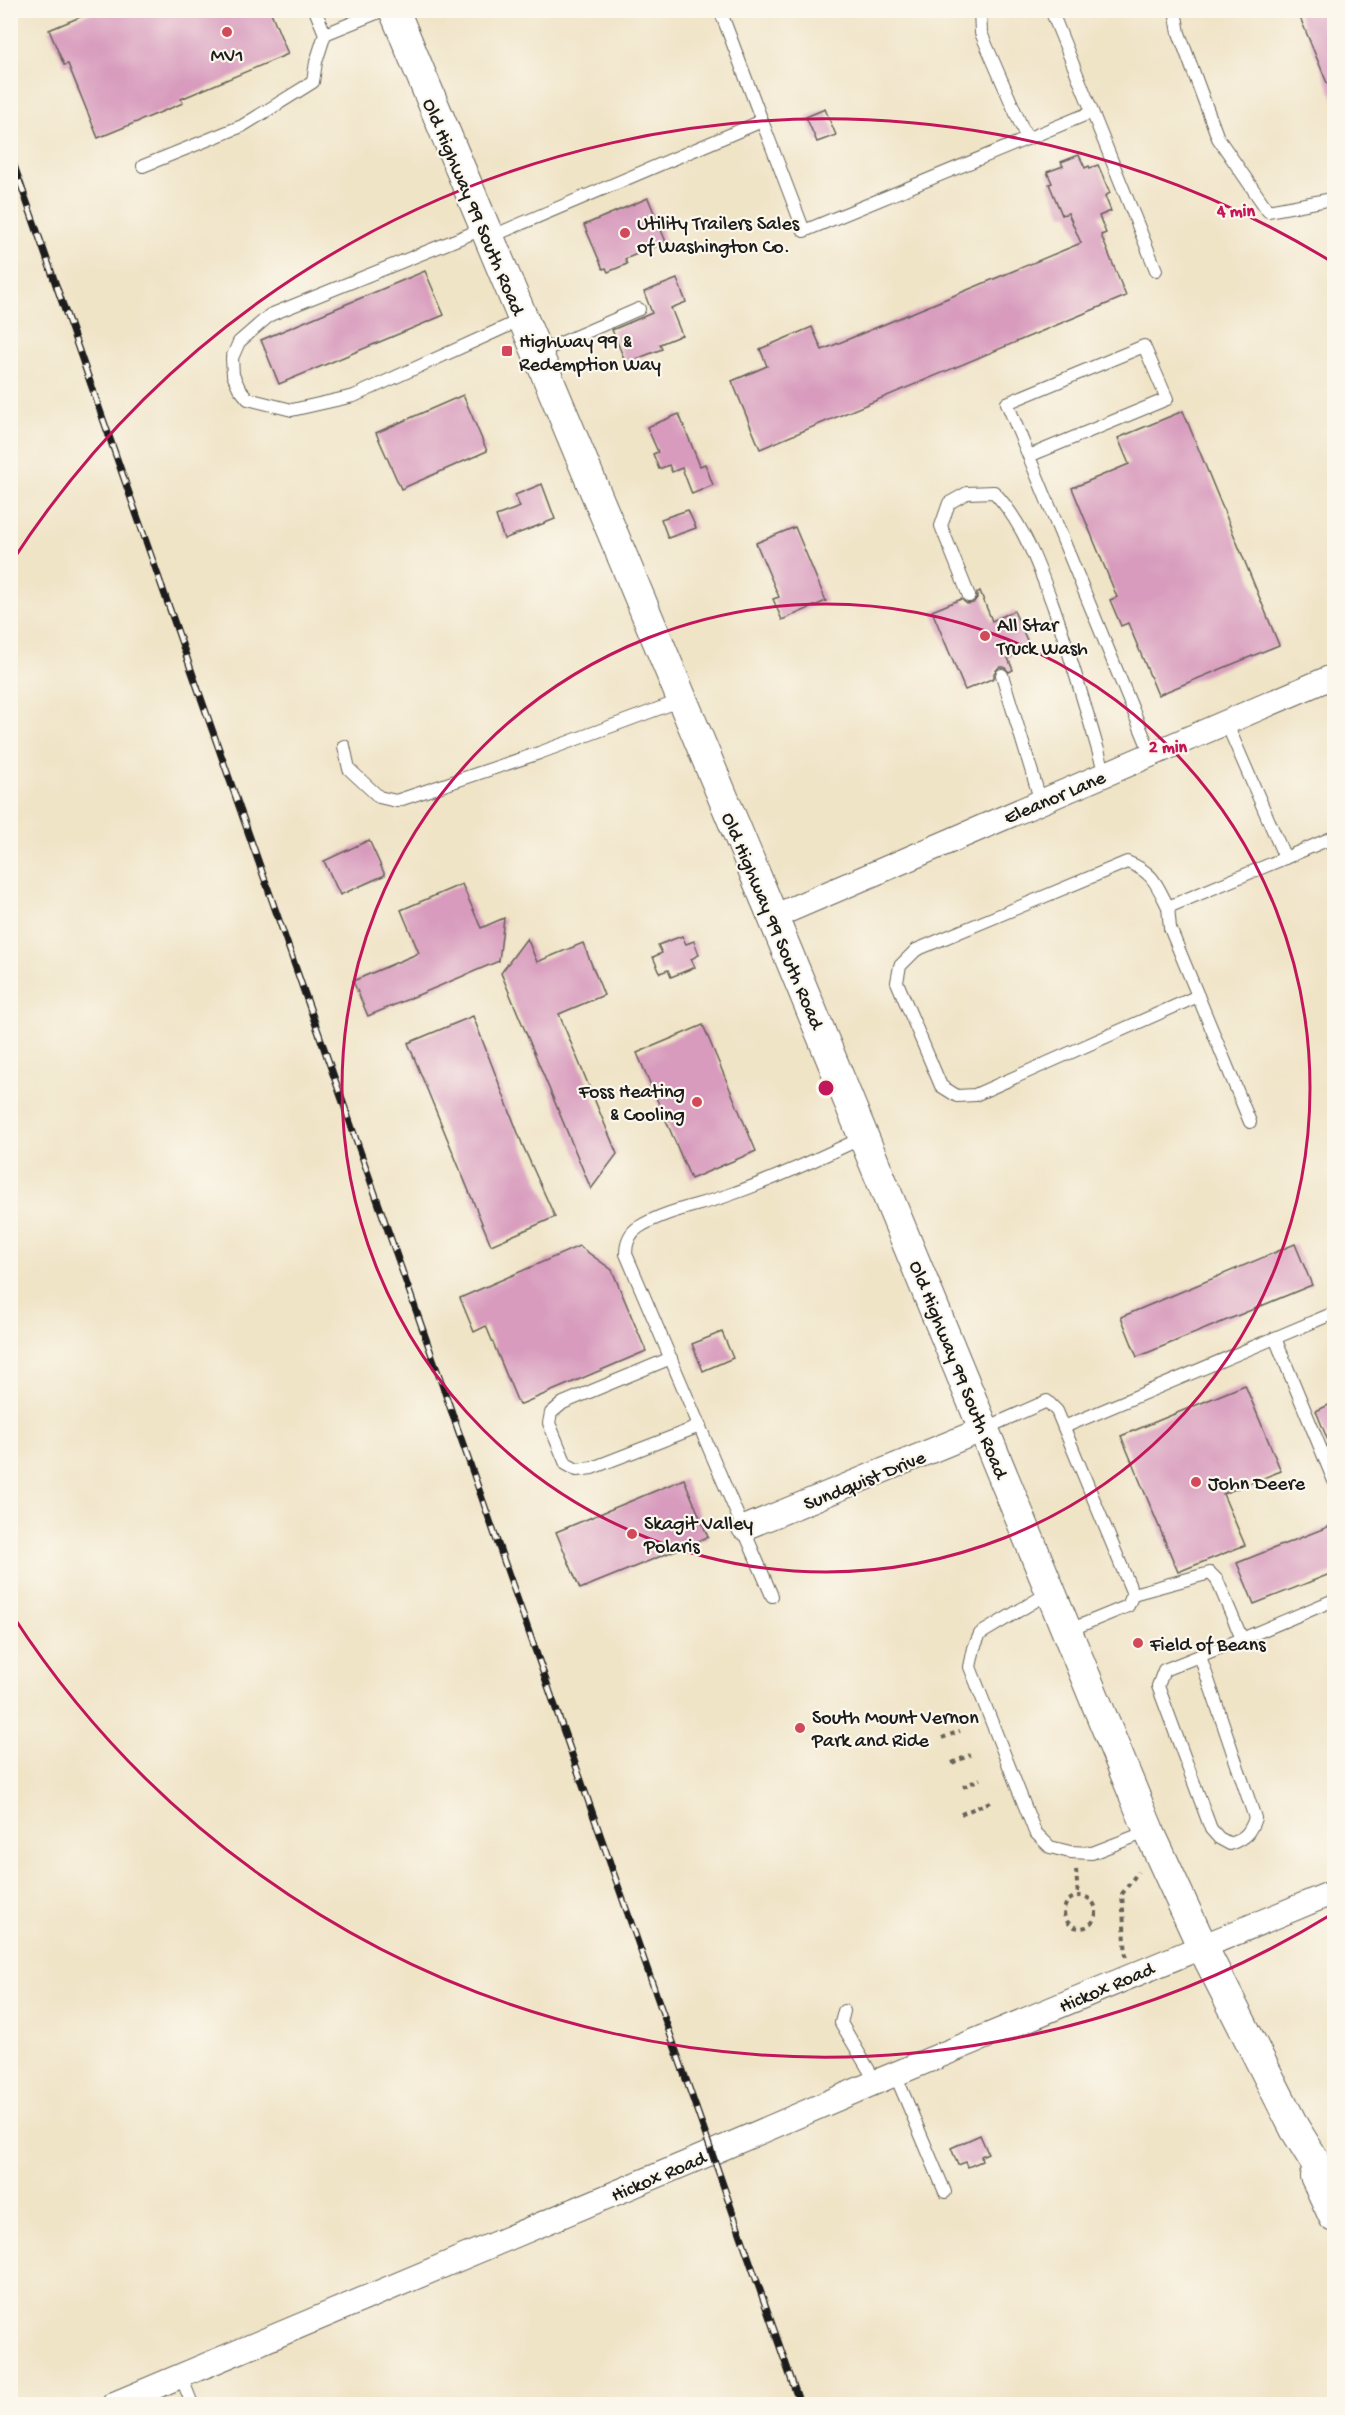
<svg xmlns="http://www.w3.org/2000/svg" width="1345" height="2415" viewBox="0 0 1345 2415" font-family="'Gochi Hand',sans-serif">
  <rect width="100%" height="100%" fill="#fbf7ec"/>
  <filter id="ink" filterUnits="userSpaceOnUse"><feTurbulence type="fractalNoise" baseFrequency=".0167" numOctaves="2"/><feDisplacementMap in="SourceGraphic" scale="12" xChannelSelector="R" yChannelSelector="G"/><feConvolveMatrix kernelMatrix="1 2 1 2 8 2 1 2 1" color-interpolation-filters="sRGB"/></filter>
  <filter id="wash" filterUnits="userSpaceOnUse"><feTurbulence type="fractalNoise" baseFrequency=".008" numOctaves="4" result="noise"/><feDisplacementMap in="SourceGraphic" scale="24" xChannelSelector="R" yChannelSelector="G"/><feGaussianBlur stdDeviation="1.35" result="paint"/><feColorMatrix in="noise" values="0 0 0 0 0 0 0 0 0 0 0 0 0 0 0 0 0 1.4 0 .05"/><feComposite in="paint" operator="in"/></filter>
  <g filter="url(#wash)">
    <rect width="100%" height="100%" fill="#f0e4c7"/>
    <g id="blocks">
      <g fill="#d89bbd">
        <path d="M97 10H270L288 54 181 99 183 103 98 138 68 64 64 65 49 30Z"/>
        <path d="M1297 10H1335V100H1334Z"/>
        <path d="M825 109 836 135 817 142 806 117Z"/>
        <path d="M1079 155 1085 168 1089 166 1090 168 1098 165 1110 193 1105 196 1111 211 1099 216 1106 233 1101 235 1126 296 760 449 732 381 767 366 760 349 812 327 822 350 1081 243 1068 213 1062 215 1049 184 1052 183 1047 172 1063 166 1061 162Z"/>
        <path d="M648 198 666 242 625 259 627 264 608 272 606 268 603 269 584 225Z"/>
        <path d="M425 271 444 315 279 384 261 340Z"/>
        <path d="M677 279 686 302 671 308 682 335 660 344 662 349 626 363 612 330 652 313 644 292Z"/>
        <path d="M463 395 487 451 401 489 376 433Z"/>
        <path d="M1183 411 1279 645 1158 695 1128 623 1121 626 1110 600 1117 597 1072 488 1129 464 1118 438Z"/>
        <path d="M679 414 700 466 705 464 713 485 692 494 682 468 672 472 669 465 659 469 653 454 658 452 647 427Z"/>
        <path d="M542 484 555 519 504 539 496 516 520 507 515 495Z"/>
        <path d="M688 510 696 528 668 538 661 519Z"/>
        <path d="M795 527 826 601 782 620 773 599 779 597 756 543Z"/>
        <path d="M980 591 992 621 1014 611 1030 647 1008 658 1013 670 1009 672 1004 667H999L994 673V678L965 690 932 611 961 599 967 604 973 603 977 598V593Z"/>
        <path d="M369 840 385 875 340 895 324 861Z"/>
        <path d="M462 884 481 928 504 918 499 961 368 1016 353 981 419 953 401 910Z"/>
        <path d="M682 936 686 944 694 941 699 955 691 959 695 967 671 977 668 970 660 973 653 957 662 953 658 945Z"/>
        <path d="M527 938 537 962 583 943 604 995 559 1014 617 1154 591 1189 501 973Z"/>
        <path d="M473 1016 523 1146 555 1217 491 1245 408 1043Z"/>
        <path d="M703 1025 756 1151 691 1179 637 1053Z"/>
        <path d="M1295 1244 1312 1285 1137 1357 1121 1317Z"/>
        <path d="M579 1246 612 1270 646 1351 519 1405 486 1326 474 1332 460 1298Z"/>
        <path d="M722 1332 733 1358 703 1371 692 1344Z"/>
        <path d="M1245 1385 1281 1471 1223 1494 1245 1545 1178 1572 1121 1436Z"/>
        <path d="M1335 1402V1456H1334L1316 1411Z"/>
        <path d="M684 1479 708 1537 580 1589 556 1532Z"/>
        <path d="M1335 1524V1572L1254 1604 1237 1563Z"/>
        <path d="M980 2135 988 2153 981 2156 982 2161 968 2167 966 2162 958 2165 951 2148Z"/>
      </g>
    </g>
  </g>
  <g filter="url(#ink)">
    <use href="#blocks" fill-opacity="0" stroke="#666258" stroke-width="1.5"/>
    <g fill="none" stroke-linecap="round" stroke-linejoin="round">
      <defs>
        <g id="service">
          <path d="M315 10 325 34"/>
          <path d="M980 10 981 33 1027 139"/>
          <path d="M1051 10 1156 270"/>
          <path d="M1175 10 1179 33 1218 138 1268 211 1327 200 1334 197"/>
          <path d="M762 121 804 231 1092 112"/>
          <path d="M143 166 242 126 313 82 316 62 325 34 384 10"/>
          <path d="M485 228 270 315 239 342 232 358 233 375 239 388 248 399 292 410 354 396 523 319"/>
          <path d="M490 237 762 121 720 10"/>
          <path d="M538 353 639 309"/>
          <path d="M1029 456 1167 399 1144 346 1007 403 1151 754"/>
          <path d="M969 596 941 526 949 503 967 493 994 492C1024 524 1039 567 1054 608 1073 663 1089 719 1105 774"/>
          <path d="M1002 675 1041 802"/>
          <path d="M1226 722 1285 858 1168 907 1170 928 1250 1122"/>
          <path d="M344 746 349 769 379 797 396 801 539 753 682 700"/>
          <path d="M1285 858 1334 837"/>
          <path d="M1168 907C1156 883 1153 872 1127 862L916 950 900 966 897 982 941 1086 957 1096 975 1095 1198 996"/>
          <path d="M1275 1338 1334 1481"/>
          <path d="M671 1358 563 1403 551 1413 549 1423 566 1464 577 1470 592 1468 700 1426"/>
          <path d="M1064 1427 1334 1313"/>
          <path d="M984 1429 1047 1401 1057 1411 1133 1594 1128 1606 1067 1631"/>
          <path d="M1050 1592 980 1634 974 1648 970 1667 1035 1832 1050 1847 1070 1852 1092 1853 1149 1831"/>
          <path d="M1133 1594 1210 1573 1217 1580 1242 1639 1334 1600"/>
          <path d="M772 1596 626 1254C626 1244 629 1233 639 1227 666 1210 699 1206 729 1195 775 1179 819 1158 864 1137"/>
          <path d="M1200 1656 1255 1818C1250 1833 1245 1838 1230 1844L1219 1838 1211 1829 1158 1686 1164 1670 1242 1639"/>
          <path d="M844 2011 841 2023 876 2082"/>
          <path d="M895 2074 945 2192"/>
          <path d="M181 2376 192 2404"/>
        </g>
        <g id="minor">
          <path d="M773 917 1334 676"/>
          <path d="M744 1528 984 1429"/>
          <path d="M114 2404 725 2147 876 2082 1334 1892"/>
        </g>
        <g id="tertiary">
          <path d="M394 10 773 917 1149 1831 1202 1946 1295 2129 1334 2192"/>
          <path d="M1315 2176 1334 2217"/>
        </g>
      </defs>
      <use href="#service" stroke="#666258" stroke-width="14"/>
      <use href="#minor" stroke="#666258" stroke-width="26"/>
      <use href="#tertiary" stroke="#666258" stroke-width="32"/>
      <g stroke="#666258" stroke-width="4" stroke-dasharray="4.5 4.5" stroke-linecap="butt">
        <path d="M942 1738 960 1731"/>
        <path d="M952 1763 970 1755"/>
        <path d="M963 1787 980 1779"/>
        <path d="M961 1814 990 1802"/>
        <path d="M1076 1870 1078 1897"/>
        <circle cx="1080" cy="1912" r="16"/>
        <path d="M1126 1957 1122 1894 1138 1872"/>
      </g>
      <use href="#service" stroke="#fff" stroke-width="12"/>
      <use href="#minor" stroke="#fff" stroke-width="24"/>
      <use href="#tertiary" stroke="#fff" stroke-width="30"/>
      <defs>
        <path id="rail" d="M10 154 800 2404"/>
      </defs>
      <use href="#rail" stroke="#1c1c1c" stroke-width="7"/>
      <use href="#rail" stroke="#fbf7ec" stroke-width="4.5" stroke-dasharray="14" stroke-linecap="butt"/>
    </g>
  </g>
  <g fill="none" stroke="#c2185b" stroke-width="3">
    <circle cx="826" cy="1088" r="484"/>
    <path d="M1332 1914A969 969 0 0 1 13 1616M13 560A969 969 0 0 1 1332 262"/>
  </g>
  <g fill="#d1495b" stroke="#fbf7ec" stroke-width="2">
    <circle cx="227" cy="32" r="6"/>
    <circle cx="625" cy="233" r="6"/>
    <rect x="501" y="345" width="12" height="12" rx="3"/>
    <circle cx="985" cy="636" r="6"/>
    <circle cx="697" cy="1102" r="6"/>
    <circle cx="1196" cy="1482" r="6"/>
    <circle cx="632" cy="1534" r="6"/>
    <circle cx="1138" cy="1643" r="6"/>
    <circle cx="800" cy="1728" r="6"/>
  </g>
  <g text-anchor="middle" stroke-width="4.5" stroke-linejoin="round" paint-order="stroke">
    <g font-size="20" fill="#1c1c1c" stroke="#fbf7ec" text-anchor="start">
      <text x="227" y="61" text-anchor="middle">MV1</text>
      <text x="637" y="229">Utility Trailers Sales<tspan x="637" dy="23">of Washington Co.</tspan></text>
      <text x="519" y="347">Highway 99 &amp;<tspan x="519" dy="23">Redemption Way</tspan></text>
      <text x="997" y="631">All Star<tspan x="997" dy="23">Truck Wash</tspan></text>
      <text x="685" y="1097" text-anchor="end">Foss Heating<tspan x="685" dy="23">&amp; Cooling</tspan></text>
      <text x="1208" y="1489">John Deere</text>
      <text x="644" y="1529">Skagit Valley<tspan x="644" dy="23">Polaris</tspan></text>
      <text x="1150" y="1650">Field of Beans</text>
      <text x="812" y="1723">South Mount Vernon<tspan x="812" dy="23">Park and Ride</tspan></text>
    </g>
    <g font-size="20" fill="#1c1c1c" stroke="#fbf7ec">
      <text transform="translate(475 206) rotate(67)" y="7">Old Highway 99 South Road</text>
      <text transform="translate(1054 796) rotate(-23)" y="7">Eleanor Lane</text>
      <text transform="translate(774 920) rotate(67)" y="7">Old Highway 99 South Road</text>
      <text transform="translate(960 1369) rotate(68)" y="7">Old Highway 99 South Road</text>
      <text transform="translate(864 1479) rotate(-22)" y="7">Sundquist Drive</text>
      <text transform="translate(1106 1986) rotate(-23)" y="7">Hickox Road</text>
      <text transform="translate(658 2175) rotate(-23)" y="7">Hickox Road</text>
    </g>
  </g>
  <circle cx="826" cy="1088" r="9" fill="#c2185b" stroke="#fbf7ec" stroke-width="3"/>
  <g font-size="18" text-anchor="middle" font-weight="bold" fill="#c2185b" stroke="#fbf7ec" stroke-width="4.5" stroke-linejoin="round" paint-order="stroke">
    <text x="1236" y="216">4 min</text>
    <text x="1168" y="752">2 min</text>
  </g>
  <rect width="1345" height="2415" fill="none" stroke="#fbf7ec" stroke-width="36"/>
</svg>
